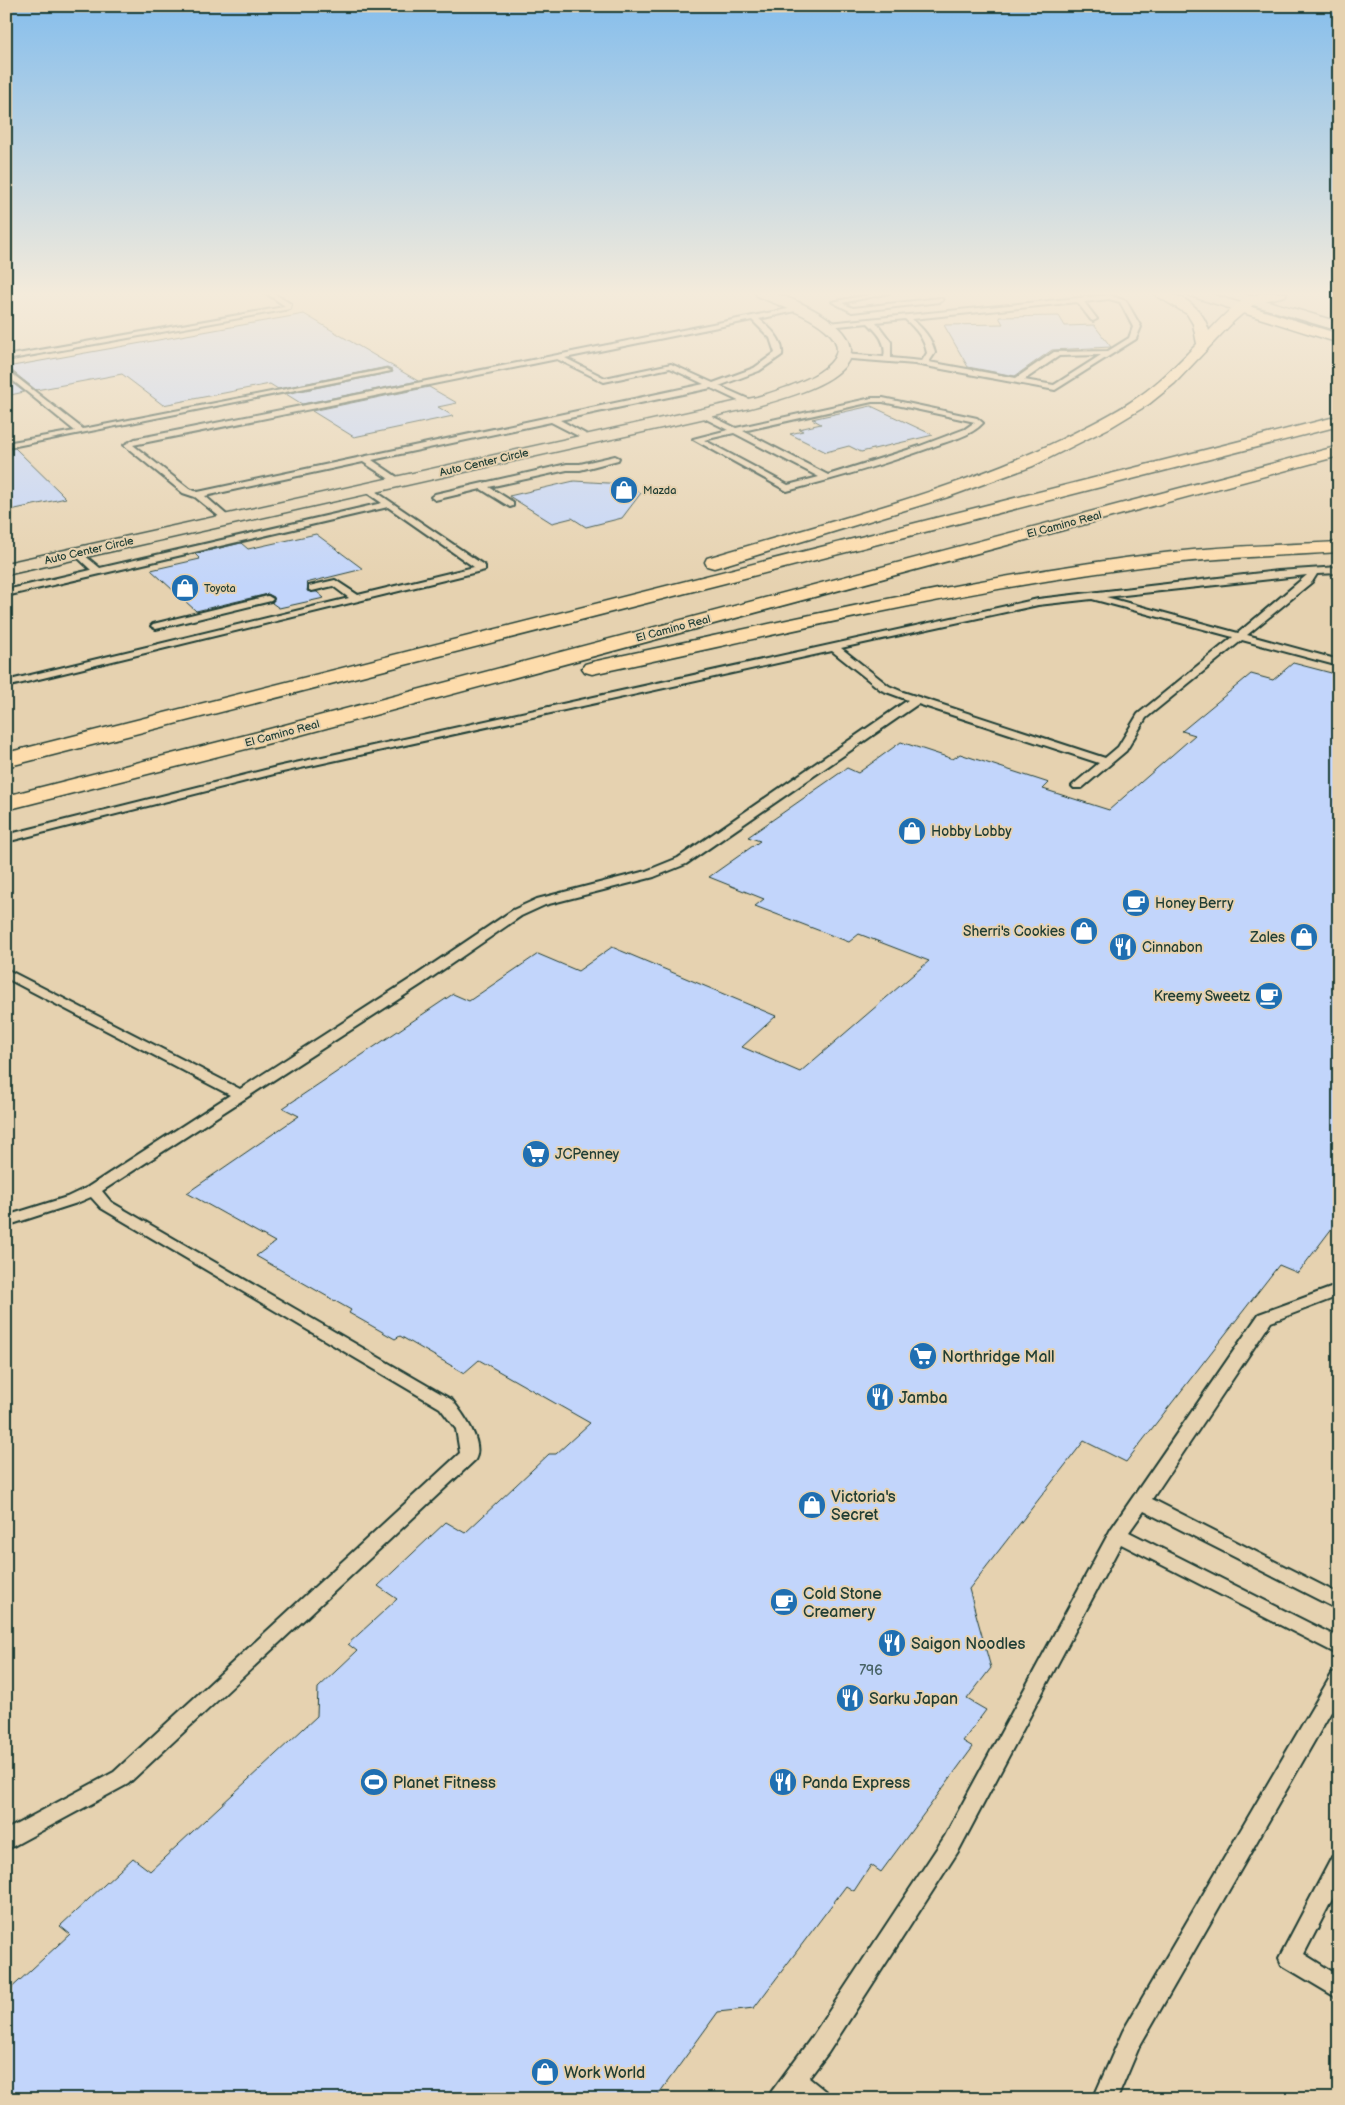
<svg xmlns="http://www.w3.org/2000/svg" width="1345" height="2105" viewBox="0 0 1345 2105" font-family="'Balsamiq Sans',sans-serif">
  <rect width="100%" height="100%" fill="#e6d2b0"/>
  <filter id="ink" filterUnits="userSpaceOnUse"><feTurbulence type="fractalNoise" baseFrequency=".02" numOctaves="2"/><feDisplacementMap in="SourceGraphic" scale="10" xChannelSelector="R" yChannelSelector="G"/><feConvolveMatrix kernelMatrix="1 2 1 2 8 2 1 2 1" color-interpolation-filters="sRGB"/></filter>
  <g filter="url(#ink)">
    <g fill="#c2d5fb" stroke="#1f3d34">
      <path d="M304 314 418 381 302 404 286 394 393 372 392 369 387 367 278 389 270 384 163 405 122 374 36 390 7 367Z"/>
      <path d="M1059 316 1065 326 1094 325 1111 347 1052 350 1015 376 968 367 944 325 1003 324 999 317Z"/>
      <path d="M6 378 24 392 6 396Z"/>
      <path d="M429 387 457 403 438 407 453 416 354 437 312 411Z"/>
      <path d="M871 406 933 435 861 452 849 446 826 452 790 434 803 431 799 429 821 424 812 419Z"/>
      <path d="M15 448 66 498 6 511V450Z"/>
      <path d="M574 481 624 484 641 493 622 518 586 527 572 518 552 523 509 496Z"/>
      <path d="M316 534 363 569 306 583 308 585 307 591 317 592 324 598 279 608 272 603 274 597 268 594 196 611 151 570 200 559 195 554 241 543 248 549Z"/>
      <path d="M1293 663 1339 675V1219L1298 1273 1279 1265 1126 1462 1084 1441 969 1589 991 1668 967 1699 986 1710 963 1741 973 1747 881 1872 871 1865 854 1891 846 1886 754 2008 718 2012 655 2099H6V1993L70 1934 60 1926 133 1858 150 1871 317 1716 318 1688 357 1651 348 1644 397 1599 378 1586 446 1522 465 1533 549 1454H556L590 1423 479 1360 464 1373 400 1336 395 1339 349 1313 351 1310 256 1256 275 1242 187 1193 299 1116 283 1108 453 994 469 1001 538 954 578 971 612 947 776 1016 742 1047 800 1072 929 961 859 934 849 942 755 906 764 899 709 877 760 841 748 837 847 768 858 773 901 742 953 759 960 754 1049 783 1043 789 1109 810 1195 735 1182 731 1251 674 1273 680Z"/>
    </g>
    <g fill="none" stroke-linecap="round" stroke-linejoin="round">
      <defs>
        <g id="service">
          <path d="M266 293H273L291 304 290 309 6 360V356L284 307 285 306Z"/>
          <path d="M877 293H889L842 303 853 308 940 298 943 300 940 302 852 312 832 302Z"/>
          <path d="M1109 295 1126 301 1141 327 1136 339 1055 390 915 364 839 358 838 356 842 354 884 357C887 342 878 333 868 323L828 327 824 325 828 323ZM1109 299 1120 302 1133 327 1129 338 1108 351 1054 352 1016 378 929 362 935 353C932 338 923 329 912 319L1077 302 1091 320 1093 321 1097 319 1084 302ZM905 319C916 329 924 338 927 353L922 361 891 358V342L876 322ZM1101 355 1054 385 1024 380 1059 356Z"/>
          <path d="M798 307 801 309 800 310 759 319C770 328 784 340 782 355L759 371 719 386 753 401V405H747L711 388 560 420 591 437V441H588L551 422 372 460 400 479V483L397 484 363 462 205 496 229 517 230 519 226 522 195 497 183 493 124 445 135 439ZM752 320 770 338 775 353 754 368 713 383 671 364 605 378 565 358ZM557 359 604 382 670 368 704 384 198 492 189 489 133 445Z"/>
          <path d="M6 369 83 429 387 369 391 371 6 448V443L75 431 6 375Z"/>
          <path d="M872 398H883L977 418 983 423C971 436 951 440 935 446 886 464 837 478 787 491L693 439 728 430 700 416 699 414 703 412 736 428ZM872 402H883L975 422 965 429 920 446 828 475 743 431ZM734 433 819 477 788 485 704 440Z"/>
          <path d="M615 456 619 458 618 460 580 470H567L489 487 513 502V506L510 507 481 489 435 500 431 497 435 494 567 464H580Z"/>
          <path d="M366 485 485 566V570L6 687V681L349 598 333 586 312 591 309 590V586L335 580 358 595 474 567 388 507 6 596V590L91 570 73 553 78 550 100 568 382 503 363 490V486Z"/>
          <path d="M1339 567V573L1317 574 1312 582 1247 635 1339 660V666L1242 640 1146 718 1126 751 1082 788H1074L1072 786 1074 784 1099 763 918 704 686 864 654 877 545 905 521 916 422 984 102 1191 111 1202 452 1400C462 1413 485 1442 475 1460L128 1784 6 1850V1830L114 1772 460 1453 456 1429 440 1408 101 1208 91 1197 77 1203 6 1226V1216L67 1197 88 1187 230 1095 6 978V969L240 1089 412 978 513 910 537 899 646 871 678 858 908 700 881 690 832 651 278 773 6 842V835L277 767 1038 599 1278 571ZM1307 575 1238 633 1106 597ZM1092 599 1233 637 1138 714 1118 747 1105 758 903 692 889 686 841 648 1038 605Z"/>
          <path d="M268 596 273 599 271 601 156 629 151 626 153 624Z"/>
          <path d="M1339 1285V1296L1271 1322 1152 1499 1339 1594V1610L1144 1511 1129 1532 1339 1638V1655L1121 1544 959 1850 828 2053 809 2078 825 2091 829 2099H798L796 2097 794 2099H768L772 2091 812 2037 945 1836 1111 1529 1259 1314Z"/>
          <path d="M1339 1672V1698L1139 2047 1117 2099H1093L1123 2031 1332 1674Z"/>
          <path d="M1339 1855V1886L1304 1954 1339 1976V1999L1282 1965 1279 1958 1332 1857Z"/>
        </g>
        <path id="minor" d="M755 293C761 292 768 292 774 293 797 300 860 326 850 357 841 385 775 401 750 408L6 575V563L757 397C780 390 867 366 826 330 807 314 780 306 757 296Z"/>
        <g id="secondary">
          <path d="M1188 293H1208L1247 305 1249 308 1242 312 1190 296Z"/>
          <path d="M1221 293H1241L1339 322V331L1223 296Z"/>
        </g>
        <path id="primary" d="M1242 304 1339 334V343L1237 311 1235 308 1237 305Z"/>
        <g id="motorway">
          <path d="M1152 293C1177 290 1202 305 1209 331 1235 304 1248 289 1287 293L1285 296 1255 303 1234 321 1175 383 1149 404 1111 427 1033 466 948 497 721 566 714 568 707 566 705 562 707 558C826 522 950 493 1062 439 1088 426 1114 414 1138 397 1160 382 1178 363 1197 344L1193 324 1187 314Z"/>
          <path d="M1339 416V426L6 767V753Z"/>
          <path d="M1339 446V456L278 741 6 810V796L262 731Z"/>
          <path d="M1339 542V552C1281 556 1222 557 1164 564 971 587 781 634 592 674L585 672 582 668 585 664 592 662C782 622 972 576 1164 553 1222 546 1281 545 1339 542Z"/>
        </g>
      </defs>
      <use href="#service" stroke="#1f3d34" stroke-width="4"/>
      <use href="#minor" stroke="#1f3d34" stroke-width="3"/>
      <use href="#secondary" stroke="#1f3d34" stroke-width="3"/>
      <use href="#primary" stroke="#1f3d34" stroke-width="3"/>
      <use href="#motorway" stroke="#1f3d34" stroke-width="3"/>
      <use href="#service" fill="#e6d2b0" fill-rule="evenodd"/>
      <use href="#minor" fill="#e6d2b0" fill-rule="evenodd"/>
      <use href="#secondary" fill="#e6d2b0" fill-rule="evenodd"/>
      <use href="#primary" fill="#fddcac" fill-rule="evenodd"/>
      <use href="#motorway" fill="#fddcac" fill-rule="evenodd"/>
    </g>
  </g>
  <linearGradient id="sky" x2="0" y2="1"><stop stop-color="#86beec"/><stop offset="0.5" stop-color="#f4ebdb"/><stop offset="1" stop-color="#f4ebdb" stop-opacity="0"/></linearGradient>
  <rect width="1345" height="587" fill="url(#sky)"/>
  <defs>
    <symbol id="shop-disc" viewBox="-11 -11 22 22"><circle r="9.5" fill="#1f6fb2" stroke="#e6d2b0"/><path d="M-5-2.5h2.3a2.7 3.5 0 0 1 5.4 0H5L5.5 6h-11ZM-1.5-2.5h3a1.5 2.3 0 0 0-3 0Z" fill="#fff"/></symbol>
    <symbol id="cafe-disc" viewBox="-11 -11 22 22"><circle r="9.5" fill="#1f6fb2" stroke="#e6d2b0"/><path d="M-5.5-4.5H6V0H3Q3 3.5 0 3.5H-2.5Q-5.5 3.5-5.5 0ZM3-3.2v2h1.7v-2ZM-6 4.5H4V6H-6Z" fill="#fff"/></symbol>
    <symbol id="restaurant-disc" viewBox="-11 -11 22 22"><circle r="9.5" fill="#1f6fb2" stroke="#e6d2b0"/><path d="M-5-6h1v4h1v-4h1v4h1v-4h1v5L-1.5 .5V6h-2V.5L-5-1ZM5-6V6H3V1.5H1.5Q1.5-4 5-6Z" fill="#fff"/></symbol>
    <symbol id="supermarket-disc" viewBox="-11 -11 22 22"><circle r="9.5" fill="#1f6fb2" stroke="#e6d2b0"/><path d="M-6-5.5h2.5l.6 2H6L4.5 2H-2.5L-4.4-4H-6ZM-1.5 3.2a1.3 1.3 0 1 0 .1 0ZM3 3.2a1.3 1.3 0 1 0 .1 0Z" fill="#fff"/></symbol>
    <symbol id="stadium-disc" viewBox="-11 -11 22 22"><circle r="9.5" fill="#1f6fb2" stroke="#e6d2b0"/><path d="M0-5a6.5 5 0 1 0 0 10a6.5 5 0 1 0 0-10ZM-3.5-1.8h7v3.6h-7Z" fill="#fff"/></symbol>
  </defs>
  <g fill-rule="evenodd">
    <use href="#shop-disc" x="608" y="474" width="32" height="32"/>
    <use href="#shop-disc" x="169" y="572" width="32" height="32"/>
    <use href="#shop-disc" x="896" y="815" width="32" height="32"/>
    <use href="#cafe-disc" x="1120" y="887" width="32" height="32"/>
    <use href="#shop-disc" x="1068" y="915" width="32" height="32"/>
    <use href="#shop-disc" x="1288" y="921" width="32" height="32"/>
    <use href="#restaurant-disc" x="1107" y="931" width="32" height="32"/>
    <use href="#cafe-disc" x="1253" y="980" width="32" height="32"/>
    <use href="#supermarket-disc" x="520" y="1138" width="32" height="32"/>
    <use href="#supermarket-disc" x="907" y="1340" width="32" height="32"/>
    <use href="#restaurant-disc" x="864" y="1381" width="32" height="32"/>
    <use href="#shop-disc" x="796" y="1489" width="32" height="32"/>
    <use href="#cafe-disc" x="768" y="1586" width="32" height="32"/>
    <use href="#restaurant-disc" x="876" y="1627" width="32" height="32"/>
    <use href="#restaurant-disc" x="834" y="1682" width="32" height="32"/>
    <use href="#stadium-disc" x="358" y="1766" width="32" height="32"/>
    <use href="#restaurant-disc" x="767" y="1766" width="32" height="32"/>
    <use href="#shop-disc" x="529" y="2056" width="32" height="32"/>
  </g>
  <g text-anchor="middle" stroke-width="4" stroke-linejoin="round" paint-order="stroke">
    <g font-size="11" fill="#1f3d34" stroke="#e6d2b0">
      <text transform="translate(484 462) rotate(-13)" y="4">Auto Center Circle</text>
      <text transform="translate(1064 524) rotate(-15)" y="4">El Camino Real</text>
      <text transform="translate(89 550) rotate(-13)" y="4">Auto Center Circle</text>
      <text transform="translate(673 628) rotate(-15)" y="4">El Camino Real</text>
      <text transform="translate(282 733) rotate(-15)" y="4">El Camino Real</text>
    </g>
    <g font-size="11" fill="#1f3d34" stroke="#e6d2b0" text-anchor="start">
      <text x="643" y="494">Mazda</text>
      <text x="204" y="592">Toyota</text>
    </g>
    <g font-size="14" fill="#1f3d34" stroke="#e6d2b0" text-anchor="start">
      <text x="931" y="836">Hobby Lobby</text>
      <text x="1155" y="908">Honey Berry</text>
      <text x="1065" y="936" text-anchor="end">Sherri's Cookies</text>
      <text x="1285" y="942" text-anchor="end">Zales</text>
      <text x="1142" y="952">Cinnabon</text>
      <text x="1250" y="1001" text-anchor="end">Kreemy Sweetz</text>
      <text x="555" y="1159">JCPenney</text>
    </g>
    <g font-size="14" fill="#486366">
      <text x="871" y="1675">796</text>
    </g>
    <g font-size="16" fill="#1f3d34" stroke="#e6d2b0" text-anchor="start">
      <text x="942" y="1362">Northridge Mall</text>
      <text x="899" y="1403">Jamba</text>
      <text x="831" y="1502">Victoria's<tspan x="831" dy="18">Secret</tspan></text>
      <text x="803" y="1599">Cold Stone<tspan x="803" dy="18">Creamery</tspan></text>
      <text x="911" y="1649">Saigon Noodles</text>
      <text x="869" y="1704">Sarku Japan</text>
      <text x="393" y="1788">Planet Fitness</text>
      <text x="802" y="1788">Panda Express</text>
      <text x="564" y="2078">Work World</text>
    </g>
  </g>
  <rect width="1345" height="2105" fill="none" stroke="#e6d2b0" stroke-width="25"/>
  <rect x="12" y="12" width="1320" height="2080" fill="none" stroke="#1f3d34" stroke-width="2" filter="url(#ink)"/>
</svg>
